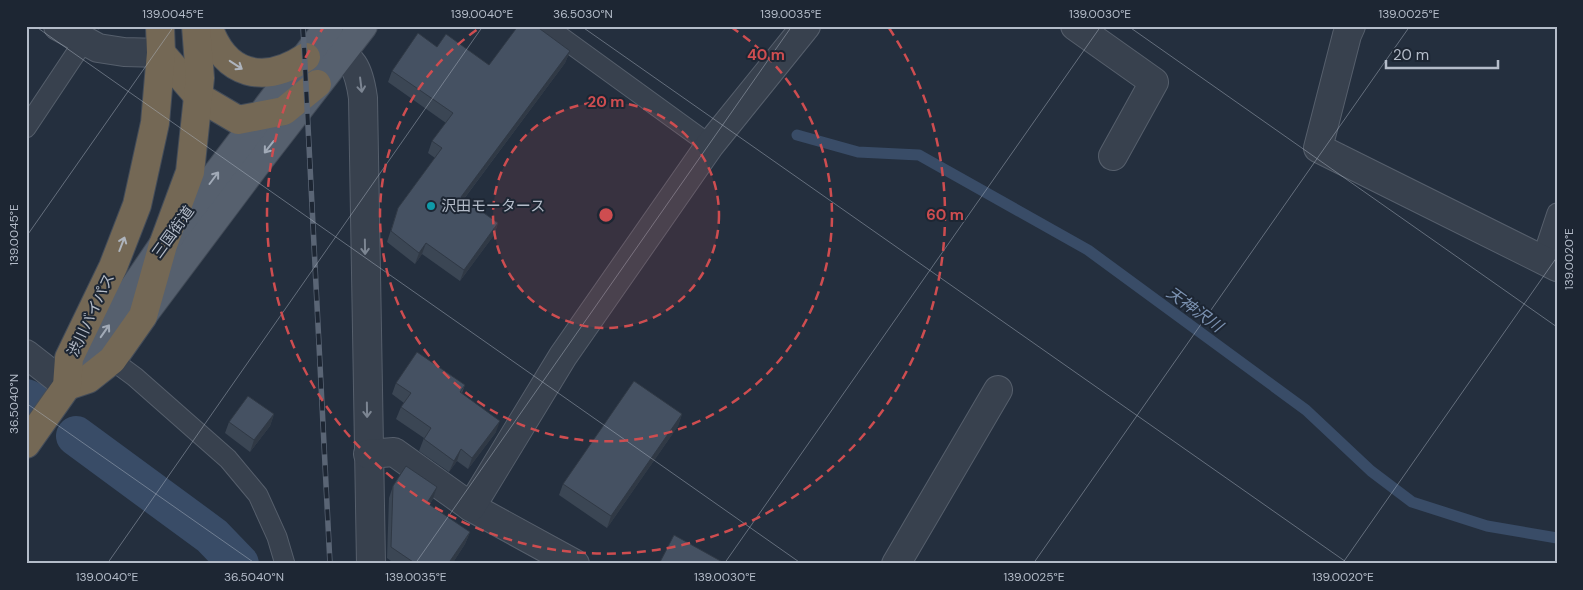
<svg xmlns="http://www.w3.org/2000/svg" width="1583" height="590" viewBox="0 0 1583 590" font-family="'DM Sans','Noto Sans JP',sans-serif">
  <rect width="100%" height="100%" fill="#242f3e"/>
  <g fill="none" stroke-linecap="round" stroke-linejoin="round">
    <path stroke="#394c67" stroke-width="11" d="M797 135 858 152 919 155 1088 250 1306 410 1371 471 1412 502 1487 526 1557 538"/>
    <g stroke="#394c67" stroke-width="40">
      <path d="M26 399 32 402"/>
      <path d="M76 436 212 536 239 564"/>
    </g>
    <defs>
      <g id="lane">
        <path d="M546 26 710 145"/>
        <path d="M26 128 84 41"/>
        <path d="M1541 261 1557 213"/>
        <path d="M112 360 135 377 228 459 258 495 277 537 285 564"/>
      </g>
      <g id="street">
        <path d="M58 26 98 48 124 52 161 53"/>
        <path d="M1075 26 1154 82 1113 156"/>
        <path d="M1351 26 1347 35 1318 148 1557 267"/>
        <path d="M323 39C351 60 358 62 363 98L371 564"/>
        <path d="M26 354 67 386"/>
        <path d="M368 454 394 452 471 507 575 564"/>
        <path d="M471 507 563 356 710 145 806 26"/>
        <path d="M896 564 998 390"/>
      </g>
      <g id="primary">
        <path d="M143 315 260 159 363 26"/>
        <path d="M67 386 163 245 329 26"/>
      </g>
      <g id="highway">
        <path d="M208 26C225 76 264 85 306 57"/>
        <path d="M161 53 199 97 238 120 284 111 317 84"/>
        <path d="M67 386 88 379 112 360 143 316 163 245 190 172 200 78 196 26"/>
        <path d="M26 444 67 386 69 358 113 267 137 205 155 123 161 53 160 26"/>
      </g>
    </defs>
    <use href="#lane" stroke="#565f6c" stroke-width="21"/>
    <use href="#street" stroke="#565f6c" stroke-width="30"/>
    <use href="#primary" stroke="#414a57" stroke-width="30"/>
    <use href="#highway" stroke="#434c59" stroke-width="30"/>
    <use href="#lane" stroke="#38414e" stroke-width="19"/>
    <use href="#street" stroke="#38414e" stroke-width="28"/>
    <use href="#primary" stroke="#56606e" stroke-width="28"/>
    <use href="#highway" stroke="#746855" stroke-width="28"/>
    <defs>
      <path id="rail" d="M303 26 330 564"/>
    </defs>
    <use href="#rail" stroke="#5a6575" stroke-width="5.5"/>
    <use href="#rail" stroke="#1d2633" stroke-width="4" stroke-dasharray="11" stroke-linecap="butt"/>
  </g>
  <g fill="#3b4654">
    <path d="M92 26H100L99 30Z"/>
    <path d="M437 47 489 65 570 51 565 63 464 199 498 223 494 235 460 281 422 254 415 264 387 242 398 208 435 158 428 153 432 141 446 123 388 82 392 71Z"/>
    <path d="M396 383 465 385 462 393 496 432 468 469 457 461 449 472 419 451 424 438 396 419 401 407 404 403 392 394Z"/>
    <path d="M274 414 270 426 250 452 225 433 229 422Z"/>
    <path d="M682 414 678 426 607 528 559 495 563 484Z"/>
    <path d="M393 486 437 487 433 499 429 505 470 532 465 544 452 564H395L387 558 389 498Z"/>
  </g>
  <g fill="#303945">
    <path d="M570 51 565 63 457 208 461 197Z"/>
    <path d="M498 223 494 235 460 281 464 270Z"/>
    <path d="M426 243 422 254 415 264 419 253Z"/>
    <path d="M274 414 270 426 250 452 254 440Z"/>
    <path d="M682 414 678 426 607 528 611 516Z"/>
    <path d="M500 421 496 432 468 469 472 458Z"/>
    <path d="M461 449 457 461 449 472 454 461Z"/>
    <path d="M437 487 433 499 423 515 427 503Z"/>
    <path d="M470 532 465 544 452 564H448Z"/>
  </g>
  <g fill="#455162" stroke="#303945">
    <path d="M518 26H536L570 51 461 197 498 223 464 270 426 243 419 253 391 231 398 208 442 148 432 141 453 113 392 71 418 33 437 47 446 34 489 65Z"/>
    <path d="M417 352 465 385 460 392 500 421 472 458 461 449 454 461 424 439 431 428 401 407 411 393 396 383Z"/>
    <path d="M634 381 682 414 611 516 563 484Z"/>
    <path d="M248 396 274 414 254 440 229 422Z"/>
    <path d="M406 466 437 487 427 503 470 532 448 564H416L391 547 393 486Z"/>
    <path d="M674 535 726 564H659Z"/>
  </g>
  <defs><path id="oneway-shaft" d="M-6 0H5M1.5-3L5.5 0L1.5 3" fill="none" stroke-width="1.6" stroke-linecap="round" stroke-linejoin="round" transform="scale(1.25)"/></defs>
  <g stroke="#aeb4bd">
    <use href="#oneway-shaft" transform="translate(236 65) rotate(33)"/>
    <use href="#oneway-shaft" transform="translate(122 244) rotate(-69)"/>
  </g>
  <g stroke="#7c8592">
    <use href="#oneway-shaft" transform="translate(361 85) rotate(83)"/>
    <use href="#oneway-shaft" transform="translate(365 247) rotate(89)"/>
    <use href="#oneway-shaft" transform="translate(367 410) rotate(89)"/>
  </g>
  <g stroke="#a1aab7">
    <use href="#oneway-shaft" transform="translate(269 147) rotate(128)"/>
    <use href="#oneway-shaft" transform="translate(214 178) rotate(-53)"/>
    <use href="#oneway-shaft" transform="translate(105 331) rotate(-55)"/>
  </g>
  <path fill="none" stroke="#b4bcc9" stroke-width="1" stroke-opacity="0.45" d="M35 26 802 564M581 26 1349 564M1128 26 1557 327M26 237 174 26M26 403 256 564M107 564 483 26M415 564 792 26M724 564 1101 26M1033 564 1410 26M1342 564 1557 257"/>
  <circle cx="606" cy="215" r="113" fill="#ce4d50" fill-opacity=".12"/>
  <g fill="none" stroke="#ce4d50" stroke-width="2.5" stroke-dasharray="9 6">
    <circle cx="606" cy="215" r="113"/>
    <path d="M731 27A226 226 0 1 1 481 27"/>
    <path d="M889 28A339 339 0 1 1 323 28"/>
  </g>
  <circle fill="#0f9aa8" stroke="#1d2633" stroke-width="2" cx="431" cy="206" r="5"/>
  <g text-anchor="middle" stroke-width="4" stroke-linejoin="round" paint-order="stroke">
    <g font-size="15" fill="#b4bcc9" stroke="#1d2633" text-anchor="start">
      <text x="441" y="211">沢田モータース</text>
    </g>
    <g font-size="15" fill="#b4bcc9" stroke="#1d2633">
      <text transform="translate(173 232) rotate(-54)" y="5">三国街道</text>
      <text transform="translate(91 315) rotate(-65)" y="5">渋川バイパス</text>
    </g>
    <g font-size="16" font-style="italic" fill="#7c92b1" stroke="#1d2633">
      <text transform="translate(1195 309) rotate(36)" y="6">天神沢川</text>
    </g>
  </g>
  <circle cx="606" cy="215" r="8" fill="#ce4d50" stroke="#1d2633" stroke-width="2.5"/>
  <g font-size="15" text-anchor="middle" font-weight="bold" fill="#ce4d50" stroke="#1d2633" stroke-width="4" stroke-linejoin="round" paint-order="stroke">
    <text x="766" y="60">40 m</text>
    <text x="606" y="107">20 m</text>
    <text x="945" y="220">60 m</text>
  </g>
  <rect width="1583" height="590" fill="none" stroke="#1d2633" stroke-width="55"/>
  <path d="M1386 60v8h112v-8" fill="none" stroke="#b4bcc9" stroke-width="2.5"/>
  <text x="1393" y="60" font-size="15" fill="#b4bcc9" stroke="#1d2633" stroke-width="4" paint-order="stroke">20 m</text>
  <rect x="28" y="28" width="1528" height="534" fill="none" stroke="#b4bcc9" stroke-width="2"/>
  <g font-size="12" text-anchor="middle" fill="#b4bcc9">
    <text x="173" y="18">139.0045°E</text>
    <text x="482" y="18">139.0040°E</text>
    <text x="583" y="18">36.5030°N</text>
    <text x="791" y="18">139.0035°E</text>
    <text x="1100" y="18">139.0030°E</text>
    <text x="1409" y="18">139.0025°E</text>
    <text transform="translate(14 235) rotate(-90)" y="4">139.0045°E</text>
    <text transform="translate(1569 259) rotate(-90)" y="4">139.0020°E</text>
    <text transform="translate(14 404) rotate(-90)" y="4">36.5040°N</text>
    <text x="107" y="581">139.0040°E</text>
    <text x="254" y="581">36.5040°N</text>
    <text x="416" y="581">139.0035°E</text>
    <text x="725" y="581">139.0030°E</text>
    <text x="1034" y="581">139.0025°E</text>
    <text x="1343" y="581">139.0020°E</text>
  </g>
</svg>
